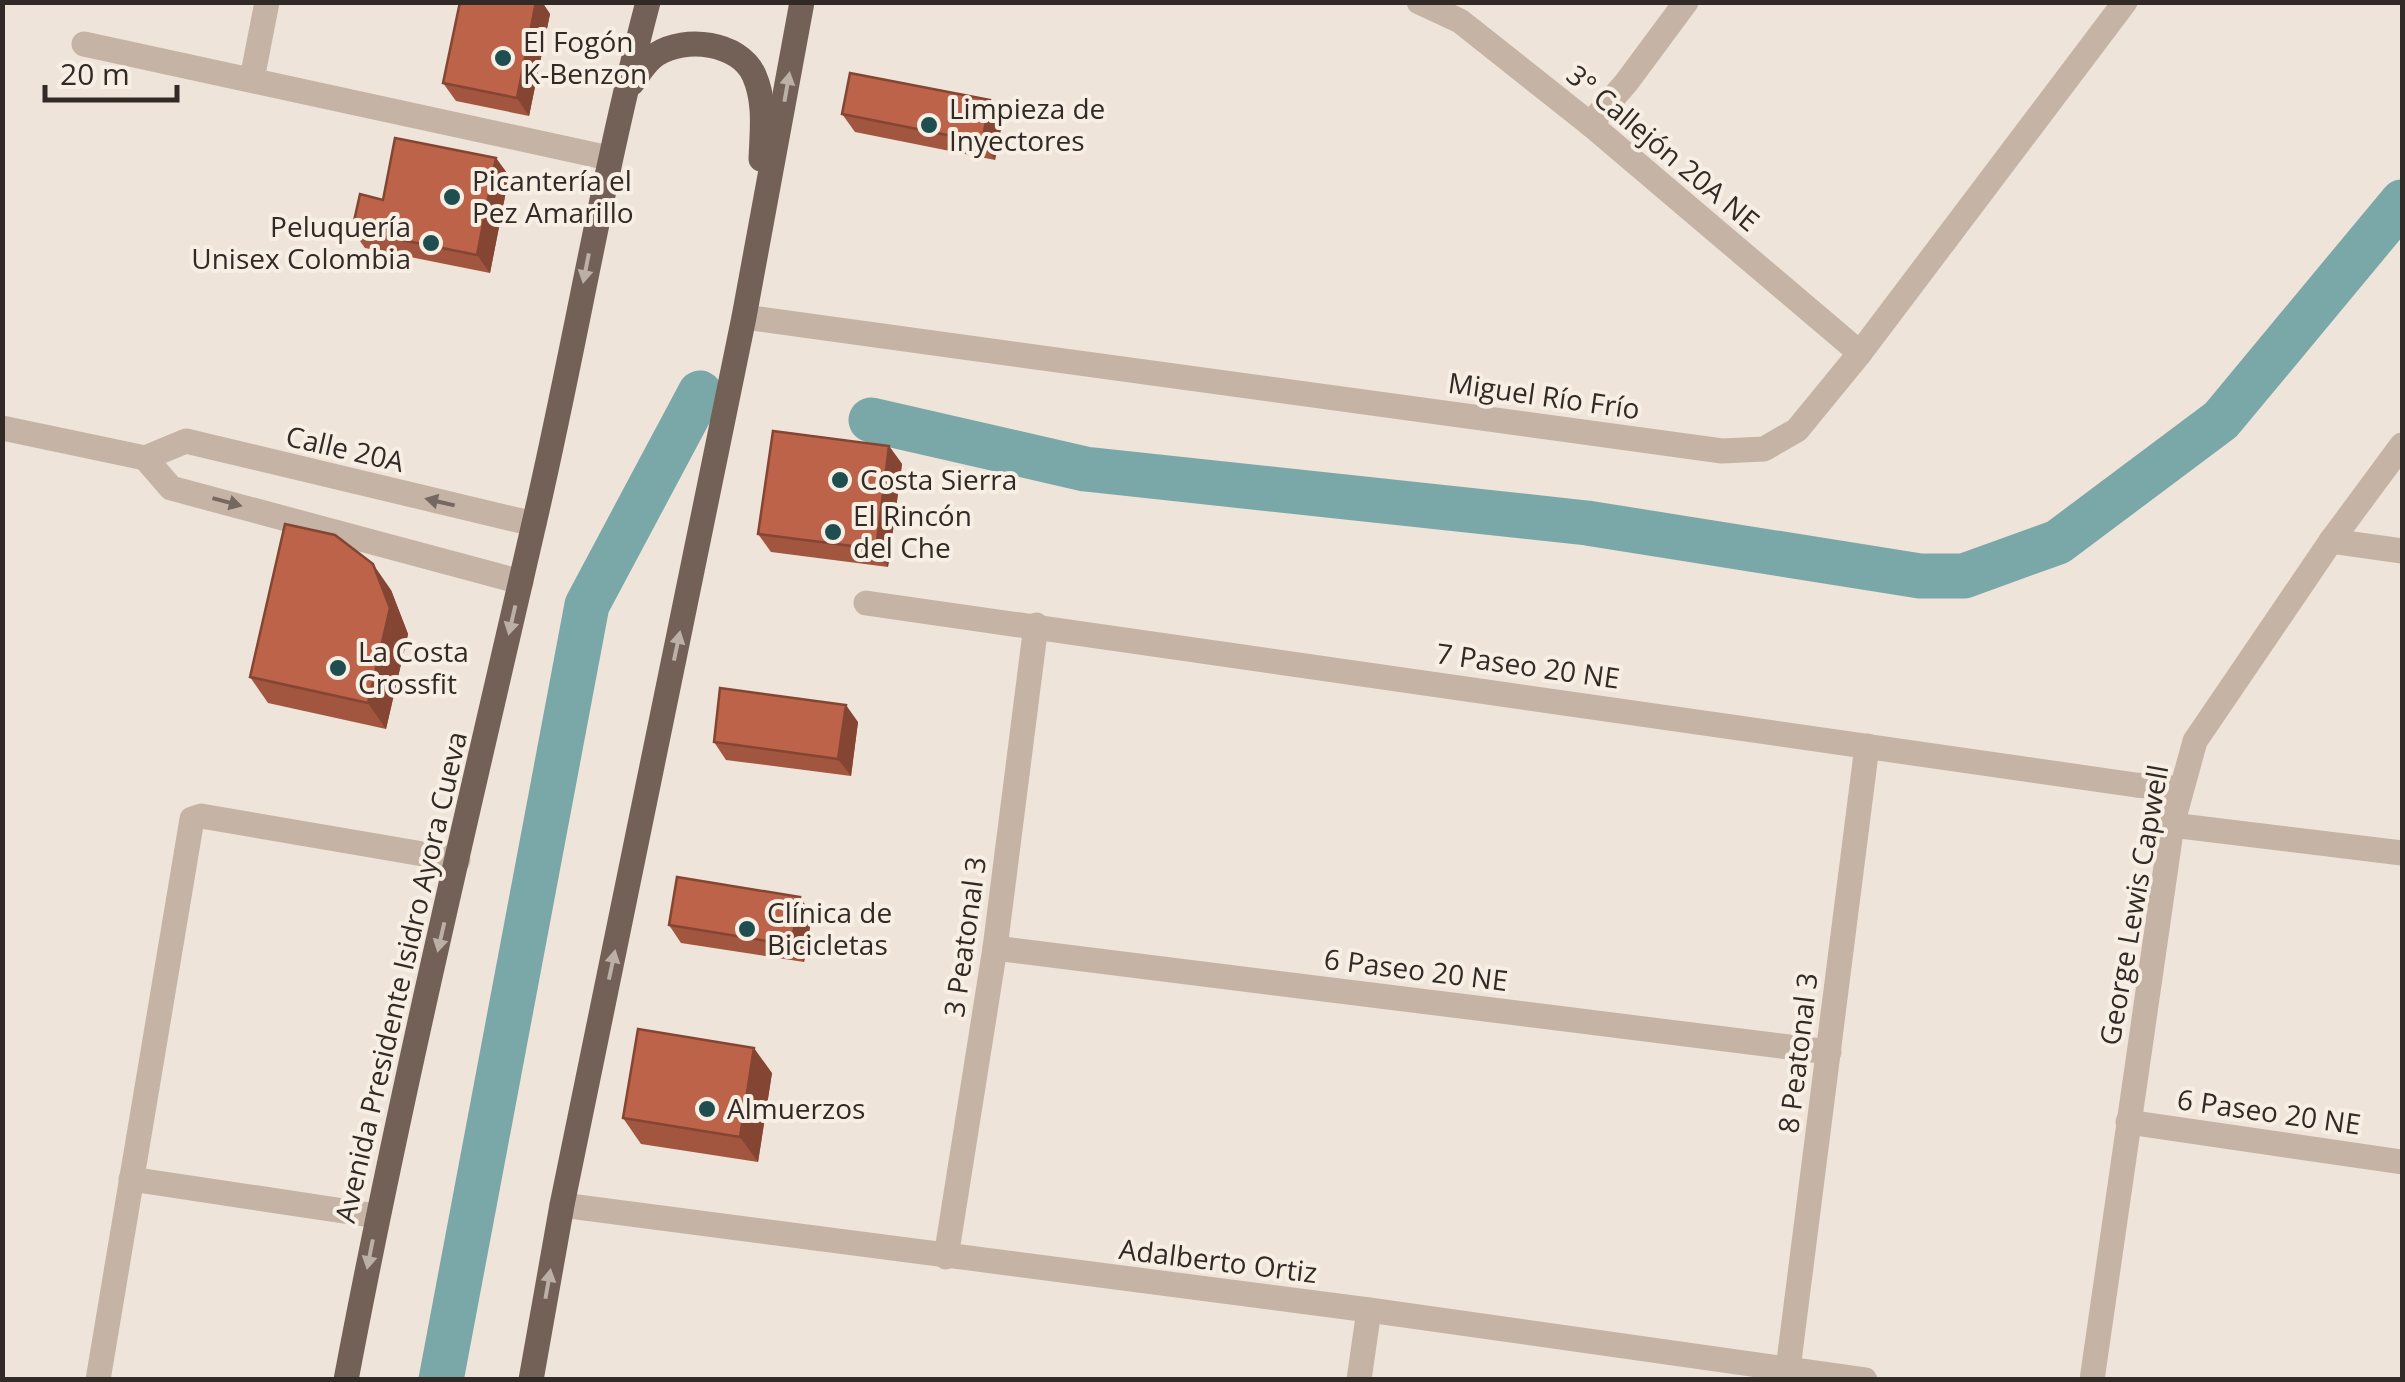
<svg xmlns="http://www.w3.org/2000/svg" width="2405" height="1382" viewBox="0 0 2405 1382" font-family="'Open Sans',sans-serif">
  <rect width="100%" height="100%" fill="#efe4d9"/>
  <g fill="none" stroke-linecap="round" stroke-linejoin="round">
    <g stroke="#7aa8a9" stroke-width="45">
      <path d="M871 420 1085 469 1587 523 1920 576H1964L2058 542 2221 420 2402 202"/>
      <path d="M441 1380 587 605 700 393"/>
    </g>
    <g stroke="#c5b4a6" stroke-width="25">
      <path d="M1419 2 1460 21 1590 124 1860 353"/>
      <path d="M84 44 609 158"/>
      <path d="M252 79 267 2"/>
      <path d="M1590 124 1626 83 1686 2"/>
      <path d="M744 317 1722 451 1764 449 1797 430 1860 353 2125 2"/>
      <path d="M2 428 145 458 186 441 534 524"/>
      <path d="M145 458 171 488 521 582"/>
      <path d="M2331 541 2402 551"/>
      <path d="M866 603 2136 785 2181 789"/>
      <path d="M2172 825 2402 853"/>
      <path d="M995 948 1829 1052"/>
      <path d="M2128 1122 2402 1162"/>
      <path d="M131 1179 377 1216"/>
      <path d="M562 1205 1369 1310 1865 1380"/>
      <path d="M946 1257 995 948 1036 625"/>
      <path d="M1788 1369 1867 746"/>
      <path d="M98 1380 192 819 201 816 458 860"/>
      <path d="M1359 1380 1369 1310"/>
      <path d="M2092 1380 2172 825 2195 741 2331 541 2402 445"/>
    </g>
    <g stroke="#736158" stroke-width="25">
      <path d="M632 83C639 73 647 60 657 54 685 36 739 42 754 75 766 102 762 131 761 159"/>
      <path d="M346 1380C400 1094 468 811 533 528 574 353 602 176 648 2"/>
      <path d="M531 1380 562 1205 744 317 802 2"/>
    </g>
  </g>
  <g fill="#a2553f">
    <path d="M460 2H542L550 14 529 116 456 101 443 83Z"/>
    <path d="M842 114 1003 118 995 160 855 132Z"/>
    <path d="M496 158 509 176 490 273 365 248 352 230 383 200Z"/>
    <path d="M889 446 902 464 888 567 771 552 758 534Z"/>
    <path d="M391 590 408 634 386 729 268 703 250 677Z"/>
    <path d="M858 722 851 776 726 760 714 742Z"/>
    <path d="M812 915 804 962 681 943 669 925Z"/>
    <path d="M772 1073 758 1162 641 1144 623 1118Z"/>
  </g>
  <g fill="#844533">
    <path d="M536 2H542L550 14 529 116 517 98Z"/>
    <path d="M990 100 1003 118 995 160 982 142Z"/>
    <path d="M496 158 509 176 490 273 477 255Z"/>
    <path d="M889 446 902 464 888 567 876 549Z"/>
    <path d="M373 564 391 590 408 634 386 729 368 703Z"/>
    <path d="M846 705 858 722 851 776 838 759Z"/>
    <path d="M800 897 812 915 804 962 791 945Z"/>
    <path d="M754 1048 772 1073 758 1162 740 1137Z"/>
  </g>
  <g fill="#bc6349" stroke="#844533" stroke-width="2.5">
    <path d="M460 2H536L517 98 443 83Z"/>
    <path d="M850 73 990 100 982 142 842 114Z"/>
    <path d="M395 138 496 158 477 255 352 230 360 194 383 200Z"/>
    <path d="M773 431 889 446 876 549 758 534Z"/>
    <path d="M285 524 335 535 373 564 390 608 368 703 250 677Z"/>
    <path d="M720 688 846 705 838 759 714 742Z"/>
    <path d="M677 877 800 897 791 945 669 925Z"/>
    <path d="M638 1029 754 1048 740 1137 623 1118Z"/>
  </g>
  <defs><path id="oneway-solid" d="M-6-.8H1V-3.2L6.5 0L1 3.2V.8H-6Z" transform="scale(2.5)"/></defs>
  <g fill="#bcafa5">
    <use href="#oneway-solid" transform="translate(787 87) rotate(-80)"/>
    <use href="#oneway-solid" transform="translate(586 268) rotate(101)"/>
    <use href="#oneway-solid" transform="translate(512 620) rotate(103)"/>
    <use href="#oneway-solid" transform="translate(677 646) rotate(-78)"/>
    <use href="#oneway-solid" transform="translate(441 937) rotate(103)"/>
    <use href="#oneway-solid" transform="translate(612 965) rotate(-78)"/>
    <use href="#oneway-solid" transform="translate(370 1254) rotate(101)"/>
    <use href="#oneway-solid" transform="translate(548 1284) rotate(-80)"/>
  </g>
  <g fill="#746860">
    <use href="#oneway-solid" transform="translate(227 502) rotate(15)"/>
    <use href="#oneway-solid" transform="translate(440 502) rotate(-167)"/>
  </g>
  <g fill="#1f4e50" stroke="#f7eee4" stroke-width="4">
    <circle cx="503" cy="58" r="10"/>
    <circle cx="929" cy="125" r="10"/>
    <circle cx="452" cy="197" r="10"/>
    <circle cx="431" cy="243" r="10"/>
    <circle cx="840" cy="480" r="10"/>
    <circle cx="833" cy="532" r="10"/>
    <circle cx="338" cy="668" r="10"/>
    <circle cx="747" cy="929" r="10"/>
    <circle cx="707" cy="1109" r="10"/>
  </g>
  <g text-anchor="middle" stroke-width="8" stroke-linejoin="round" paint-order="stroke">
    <g font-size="28" fill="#322a26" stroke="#f7eee4" text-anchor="start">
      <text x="523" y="52">El Fogón<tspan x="523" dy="32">K-Benzon</tspan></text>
      <text x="949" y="119">Limpieza de<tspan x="949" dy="32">Inyectores</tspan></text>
      <text x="472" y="191">Picantería el<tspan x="472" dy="32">Pez Amarillo</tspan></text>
      <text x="411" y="237" text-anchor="end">Peluquería<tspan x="411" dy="32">Unisex Colombia</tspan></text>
      <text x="860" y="490">Costa Sierra</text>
      <text x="853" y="526">El Rincón<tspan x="853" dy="32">del Che</tspan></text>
      <text x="358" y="662">La Costa<tspan x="358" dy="32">Crossfit</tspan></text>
      <text x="767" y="923">Clínica de<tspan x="767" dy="32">Bicicletas</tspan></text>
      <text x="727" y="1119">Almuerzos</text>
    </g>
    <g font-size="28" fill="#322a26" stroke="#f7eee4">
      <text transform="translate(1663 148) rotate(40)" y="10">3° Callejón 20A NE</text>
      <text transform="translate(1544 396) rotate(8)" y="10">Miguel Río Frío</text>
      <text transform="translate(345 449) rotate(13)" y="10">Calle 20A</text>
      <text transform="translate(1528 666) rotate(8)" y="10">7 Paseo 20 NE</text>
      <text transform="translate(2134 905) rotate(-80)" y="10">George Lewis Capwell</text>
      <text transform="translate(965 937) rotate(-82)" y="10">3 Peatonal 3</text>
      <text transform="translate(1416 970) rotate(7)" y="10">6 Paseo 20 NE</text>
      <text transform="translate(401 977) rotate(-77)" y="10">Avenida Presidente Isidro Ayora Cueva</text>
      <text transform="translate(1798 1053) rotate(-83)" y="10">8 Peatonal 3</text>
      <text transform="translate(2269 1112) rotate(8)" y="10">6 Paseo 20 NE</text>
      <text transform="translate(1218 1261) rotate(7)" y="10">Adalberto Ortiz</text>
    </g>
  </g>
  <rect width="2405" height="1382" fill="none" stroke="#322a26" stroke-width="10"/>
  <path d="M45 85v15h132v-15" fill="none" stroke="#322a26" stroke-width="5"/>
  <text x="60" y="85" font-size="30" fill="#322a26" stroke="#f7eee4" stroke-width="8" paint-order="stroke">20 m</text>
</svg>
